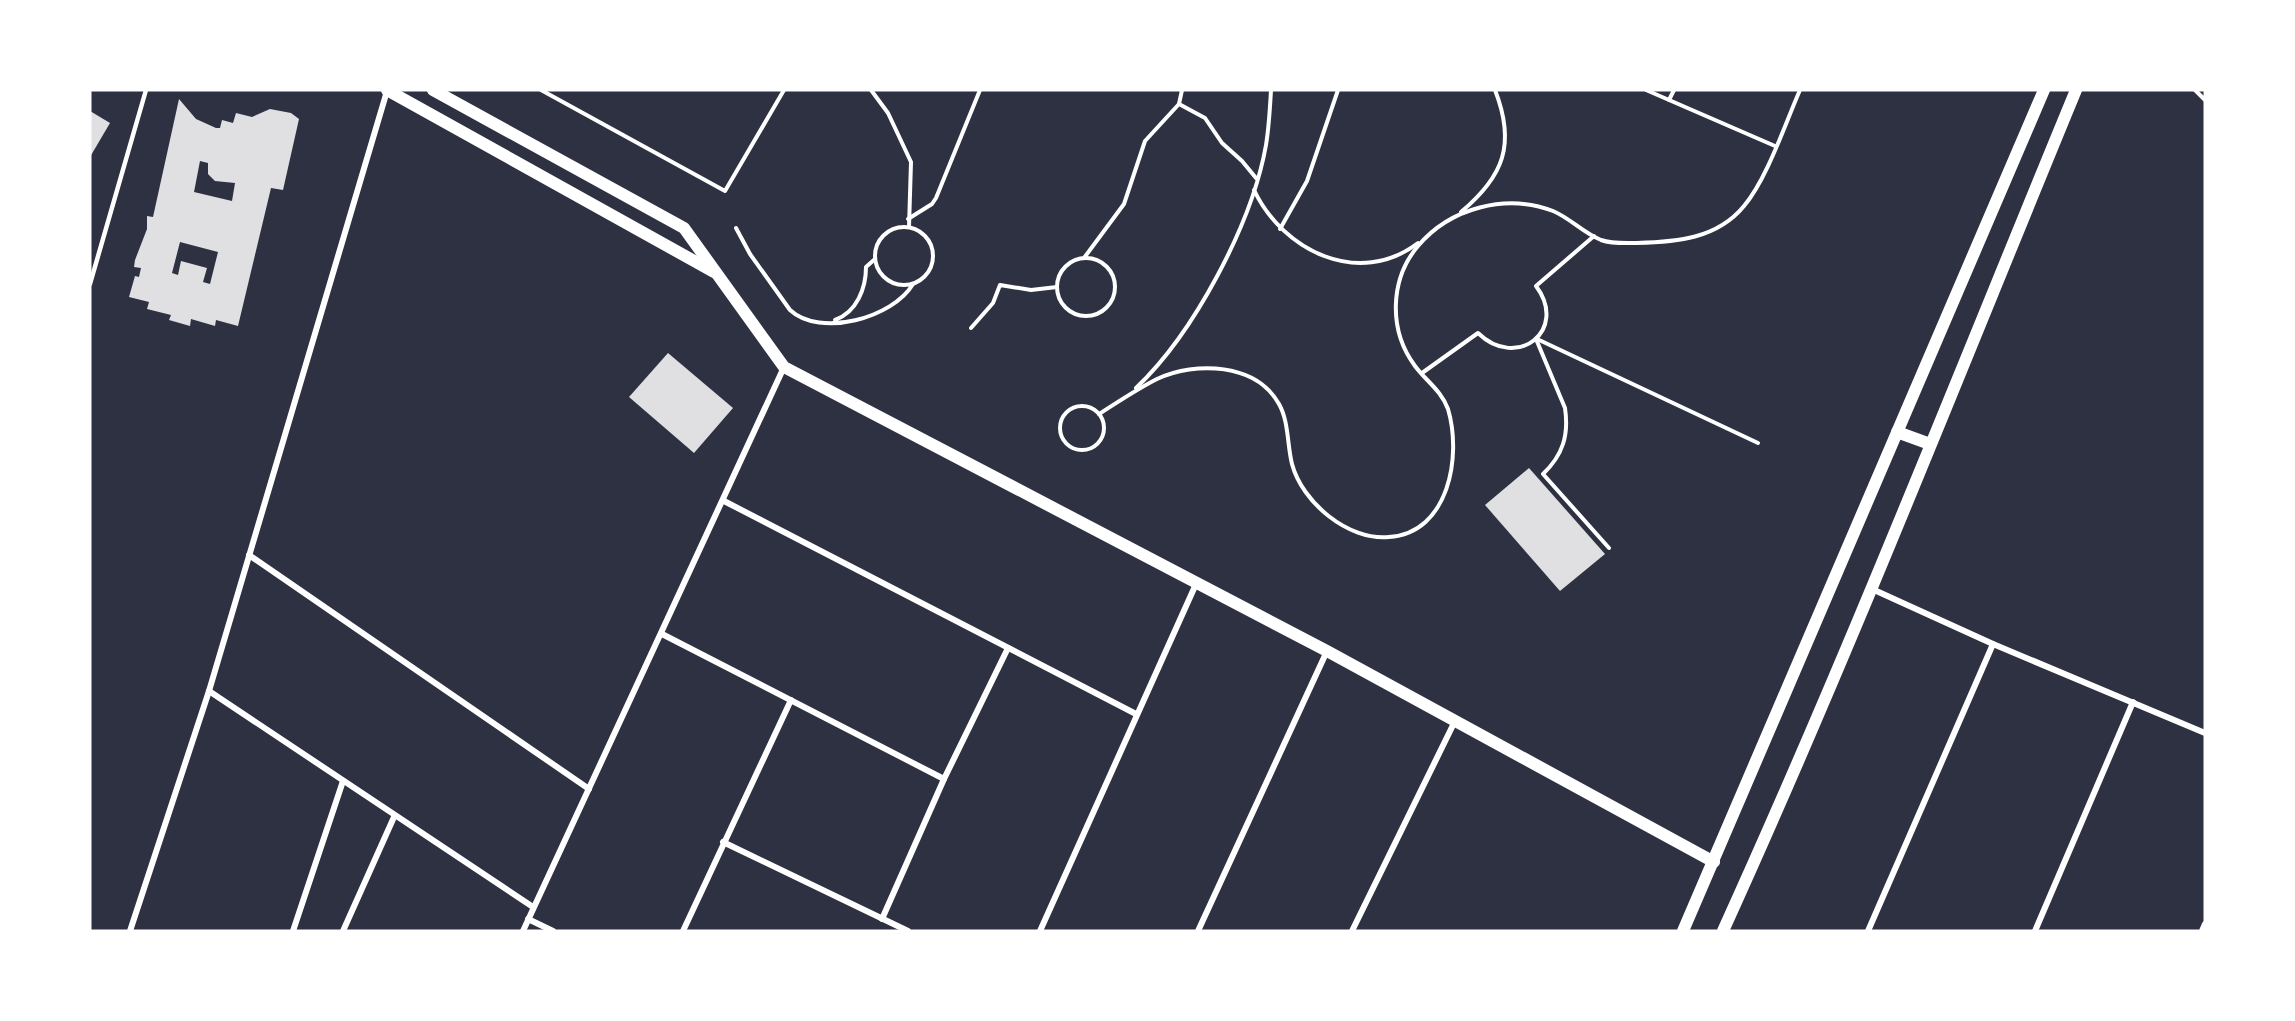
<svg xmlns="http://www.w3.org/2000/svg" width="2295" height="1021" viewBox="0 0 2295 1021" font-family="'Public Sans',sans-serif">
  <rect width="100%" height="100%" fill="#2d3142"/>
  <g fill="#e0e0e3" fill-rule="evenodd">
    <path d="M179 99 196 119 216 128H220L222 120 233 123 236 113 252 117 270 109 291 113 299 119 283 190 271 188 238 326 216 320 215 326 191 319 190 326 169 320 171 315 147 309 149 302 129 297 135 276 139 277 141 268 134 267 135 260 147 229V216L153 217ZM200 161 208 163V174L215 181 235 183 232 201 194 192ZM180 242 218 252 210 284 203 282 207 268 181 261 178 275 172 273Z"/>
    <path d="M90 111 110 123 90 157Z"/>
    <path d="M668 353 733 408 694 453 629 397Z"/>
    <path d="M1529 468 1605 554 1560 591 1485 505Z"/>
  </g>
  <g fill="none" stroke-linecap="round" stroke-linejoin="round">
    <g stroke="#fff" stroke-width="4">
      <path d="M541 90 725 191 784 90"/>
      <path d="M871 90 888 113 911 162 909 227"/>
      <path d="M1646 90 1775 146"/>
      <path d="M2195 90 2205 100"/>
      <path d="M1669 100 1674 90"/>
      <path d="M1179 104 1205 118 1222 143 1242 161 1256 178"/>
      <path d="M1254 190C1283 251 1359 288 1418 243"/>
      <path d="M1461 212C1504 176 1516 144 1495 90"/>
      <path d="M908 219 932 204 936 198 980 90"/>
      <circle cx="904" cy="256" r="29"/>
      <path d="M736 228 750 254 790 310C820 338 893 318 913 284"/>
      <path d="M1280 229 1307 181 1338 90"/>
      <path d="M1084 258 1124 204 1145 141 1179 104 1182 90"/>
      <circle cx="1086" cy="287" r="29"/>
      <path d="M835 320C857 312 866 288 866 267L875 259"/>
      <path d="M971 328 993 303 1000 285 1031 290 1057 287"/>
      <path d="M1536 339 1565 408C1569 435 1563 455 1543 474L1609 548"/>
      <path d="M1537 339 1758 443"/>
      <path d="M1422 373 1478 333C1517 371 1569 330 1536 286L1594 236"/>
      <path d="M1136 388C1194 333 1252 224 1266 145 1269 127 1270 108 1271 90"/>
      <circle cx="1082" cy="428" r="22"/>
      <path d="M1099 414C1118 402 1137 389 1157 379 1196 361 1256 363 1279 404 1289 422 1287 444 1292 464 1302 502 1348 541 1389 537 1449 533 1462 456 1448 409 1441 390 1426 381 1415 366 1388 330 1390 279 1418 246 1450 208 1506 193 1553 211 1570 218 1583 233 1601 240 1612 244 1625 243 1637 243 1676 242 1717 239 1744 206 1767 179 1785 124 1800 90"/>
    </g>
    <path stroke="#fff" stroke-width="4.5" d="M90 284 146 90"/>
    <g stroke="#fff" stroke-width="6">
      <path d="M724 501 1136 714"/>
      <path d="M249 555 589 789"/>
      <path d="M1872 589 1993 644 2205 733"/>
      <path d="M662 634 944 779 882 919"/>
      <path d="M209 691 533 907"/>
      <path d="M944 779 1008 648"/>
      <path d="M723 842 908 931"/>
      <path d="M528 919 553 931"/>
      <path d="M130 931 209 691 387 91"/>
      <path d="M293 931 343 781"/>
      <path d="M343 931 394 817"/>
      <path d="M523 931 784 367"/>
      <path d="M683 931 791 700"/>
      <path d="M1040 931 1196 584"/>
      <path d="M1198 931 1327 651"/>
      <path d="M1352 931 1455 721"/>
      <path d="M1868 931 1993 644"/>
      <path d="M2035 931 2133 702"/>
      <path d="M2202 931 2205 924"/>
    </g>
    <g stroke="#fff" stroke-width="12">
      <path d="M387 90 714 272"/>
      <path d="M433 90 684 228 784 367 1327 651 1714 862"/>
      <path d="M1897 432 1930 444"/>
      <path d="M1683 931 2044 90"/>
      <path d="M1723 931C1849 654 1960 371 2076 90"/>
    </g>
  </g>
  <rect width="2295" height="1021" fill="none" stroke="#ffffff" stroke-width="183"/>
</svg>
